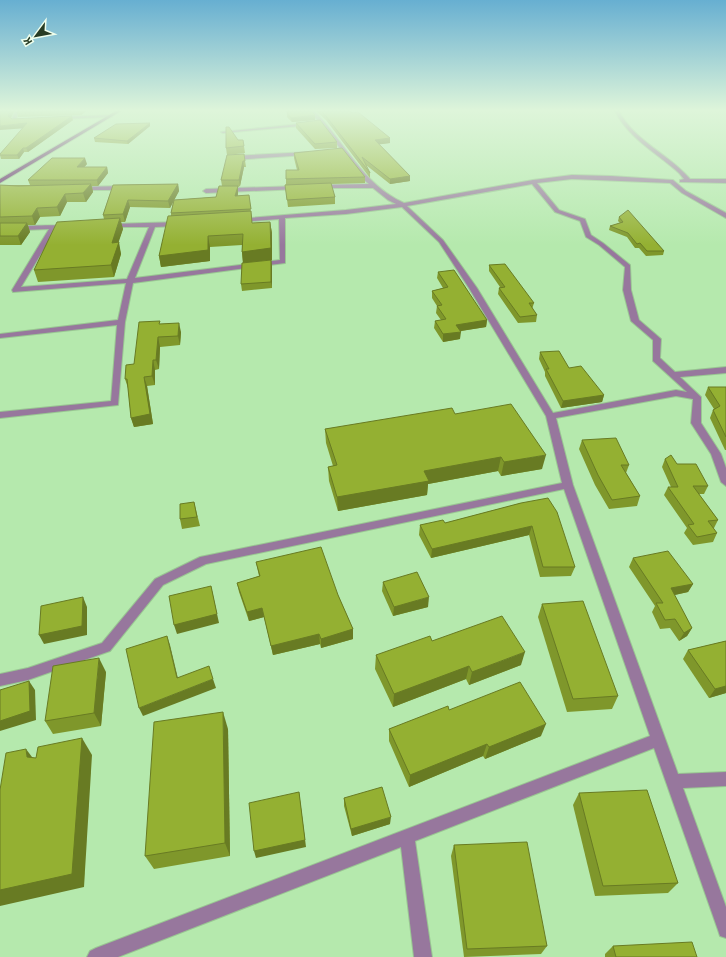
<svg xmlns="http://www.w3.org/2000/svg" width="726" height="957" viewBox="0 0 726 957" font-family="'Titillium Web',sans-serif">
  <rect width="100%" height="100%" fill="#b5e9ad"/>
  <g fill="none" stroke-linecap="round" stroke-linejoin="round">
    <defs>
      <g id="minor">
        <path d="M15 111H19L16 119H24L26 121 11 122Z"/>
        <path d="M309 111H314C344 141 363 185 404 203L533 180 572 175 611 176 673 180 686 191 726 213V218L724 217 682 193 670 183 572 179 537 183 559 210 585 219 591 235 603 243 630 265 631 290 639 320 661 339 660 358 675 372 726 367V373L680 377 701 397V423L721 454 726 468V486L721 482 711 454 691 423 693 399 676 396 556 418 573 485 678 774 726 772V786L683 788 726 907V938L720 936 718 930 654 748 415 841 432 957H414L401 847 118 957H87L90 951 96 948 650 736 564 489 206 564 163 585 110 651 28 680 0 686V674L28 668 102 643 155 579 200 557 562 483 546 416 469 288 439 242 402 207 346 214 285 218V263L133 283 125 322 118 405 0 418V412L111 401 117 325 0 338V334L118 320 126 283 13 292 12 290 49 229 0 231V227C12 227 65 223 71 227L68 229H56L21 287 127 279 149 227H108V225L110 224 179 222 182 224 179 226 155 227 135 278 280 260 279 219 239 222 236 220 237 219 346 210 396 204 388 200 373 188H316V186L318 185 369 184 363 179 324 127ZM532 184 555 212 580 221 586 237 599 245 625 267 623 290 631 321 653 340V361L687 392 676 390 553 413 477 288 443 240 407 206Z"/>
        <path d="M615 111H619C634 141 669 154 690 179H726V183L680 182V180L684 179 679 173C657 153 628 138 615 111Z"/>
        <path d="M110 115 112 117 58 119 56 118 58 117Z"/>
        <path d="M309 123 311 125 223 133 221 132Z"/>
        <path d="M308 152V154L306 155 232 160 229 158 232 156Z"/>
        <path d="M298 186 300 187V189L206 193 203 191 206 189Z"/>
        <path d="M80 187 124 186 127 188 124 190H78L77 189Z"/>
      </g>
      <path id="major" d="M116 111H121L0 183V179Z"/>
    </defs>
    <use href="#minor" stroke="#99c692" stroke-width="2"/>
    <use href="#major" stroke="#99c692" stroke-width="2"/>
    <use href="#minor" fill="#97779d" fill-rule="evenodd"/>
    <use href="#major" fill="#5e2268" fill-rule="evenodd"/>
  </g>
  <g fill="#7f972b">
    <path d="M0 111H14L11 118 12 119 73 120 28 152H24L19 159H1L0 155 23 128Z"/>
    <path d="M18 111H86L81 115 18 117 17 113Z"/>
    <path d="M286 111H311L315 115V120L292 122 287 117V113Z"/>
    <path d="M316 111H350L390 138V143L379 144 410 176V181L390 184 366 165 370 173V178L326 120Z"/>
    <path d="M150 123V126L128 144 95 142 94 138Z"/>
    <path d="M296 123 337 142V148L315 149 296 128Z"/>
    <path d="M238 140H243L245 153 227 155 226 148Z"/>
    <path d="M294 153 365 177V183L331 184 335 197V204L288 207 285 185 286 184V179L297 170 294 158Z"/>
    <path d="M244 154 246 167H244L240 186 238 187V196L249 195 252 223 270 222 272 233V260L243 263 242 252V245L210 247V261L161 267 159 256 171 216V213L173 202 170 208 130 207 125 222H121L123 229 118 242 121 254 114 277 38 282 34 270 104 219 103 215 113 185 178 184 179 191 174 200 216 197 222 186 221 180Z"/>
    <path d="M87 164 84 167H107L108 173 98 186H92L93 192 86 202H67L60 216 40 217 35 225H28L30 232 21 245H0V185H30L28 180Z"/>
    <path d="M619 217 664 251 663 255 646 256 639 248H635L627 237 609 230 610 226 620 223 618 221Z"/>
    <path d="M271 260 272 288 242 291 241 284Z"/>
    <path d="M489 265 534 303 532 309 537 315 536 322 518 323 498 294 499 288 500 287 489 271Z"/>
    <path d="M438 272 487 320 486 327 460 331V339L443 342 434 328 435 321 441 320 436 313 437 306 432 298V291L443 288 437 278Z"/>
    <path d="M161 324 181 332 180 345 160 347 159 369 155 370V385L147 386 153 424 134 427 131 418 128 388 125 379Z"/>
    <path d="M540 352 569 368 604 395 602 402 561 408 545 376V372L539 359Z"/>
    <path d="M708 387H726V450H725L710 418 713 410 714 409 705 395Z"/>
    <path d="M455 414 542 469 501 476 498 471 428 484 427 495 338 511 329 481 328 467 333 466 326 443 325 429Z"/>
    <path d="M582 440 629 465 626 473 640 496 637 506 609 509 595 485 579 449Z"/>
    <path d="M665 459 677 464 708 486 704 494H699L718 520 714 528H713L717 533 713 542 693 545 684 533 687 528 664 495 668 487H671L662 467Z"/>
    <path d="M194 502 200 526 182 529 180 519Z"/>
    <path d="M521 503 575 567 571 576 540 577 529 535 431 558 419 535 420 525 445 523Z"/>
    <path d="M633 558 693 584 688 592 674 595 692 628 687 636 679 641 670 628 660 629 652 612 655 606 629 567Z"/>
    <path d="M256 562 338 595 353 629V639L321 648 320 644 273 655 264 617 249 621 239 592 237 583 259 576Z"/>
    <path d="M383 582 428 607 393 616 382 591Z"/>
    <path d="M542 604 618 696 612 709 567 712 538 617Z"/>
    <path d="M726 641V693L709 698 683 659 688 650Z"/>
    <path d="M376 655 521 665 469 685 466 679 393 707 375 669Z"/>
    <path d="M106 672 101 726 53 734 45 721Z"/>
    <path d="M449 710 541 736 485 759 483 756 409 787 389 741V729Z"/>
    <path d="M228 729 230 856 154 869 145 856Z"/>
    <path d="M579 793 678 883 668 893 595 896 573 805Z"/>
    <path d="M344 798 390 824 352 836 344 806Z"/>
    <path d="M454 845 547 946 541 954 464 957 451 856Z"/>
    <path d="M613 946 697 957H605V954Z"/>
  </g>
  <g fill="#687b23">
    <path d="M11 111H14L10 120 8 116Z"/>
    <path d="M80 111H86L81 115Z"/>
    <path d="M315 115V120L292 122 291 118Z"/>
    <path d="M72 116 73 120 28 152 26 148Z"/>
    <path d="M27 123 28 128 0 130V126Z"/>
    <path d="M150 123V126L128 144 127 141Z"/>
    <path d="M390 138V143L375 145V140Z"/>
    <path d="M23 148 24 152 19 159 17 155Z"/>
    <path d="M85 158 87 164 79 173 77 167Z"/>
    <path d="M243 161 244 167 240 186 239 180Z"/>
    <path d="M107 167 108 173 98 186 97 180Z"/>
    <path d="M410 176V181L390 184V179Z"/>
    <path d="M91 184 93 192 86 202 83 193Z"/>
    <path d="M178 184 179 191 170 208 168 201Z"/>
    <path d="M238 186V193L236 203 235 196Z"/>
    <path d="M65 194 67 202 60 216 57 207Z"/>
    <path d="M128 200 130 207 125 222 123 214Z"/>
    <path d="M37 208 40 217 35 225 32 216Z"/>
    <path d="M120 218 123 229 115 253 119 242 121 254 114 277 111 265 112 243Z"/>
    <path d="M270 222 272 233V260L243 263 242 252Z"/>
    <path d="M27 223 30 232 21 245 18 236Z"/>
    <path d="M208 236 210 247V261L161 267 159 256Z"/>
    <path d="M271 260 272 266V288L271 282Z"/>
    <path d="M487 320 486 327 455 332 456 325Z"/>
    <path d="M179 323 181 332 180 345 178 336Z"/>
    <path d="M461 332 460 339 443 342V334Z"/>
    <path d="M158 337 160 347 159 369 156 360Z"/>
    <path d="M153 360 155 370V385L152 376Z"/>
    <path d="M144 377 147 386 153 424 134 427 131 418Z"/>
    <path d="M604 395 602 402 561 408 563 401Z"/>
    <path d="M546 455 542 469 501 476 504 462Z"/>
    <path d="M501 457 498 471 428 484 427 495 338 511 337 497 424 471Z"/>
    <path d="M532 526 529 535 431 558 432 549Z"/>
    <path d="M693 584 688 592 666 597 671 588Z"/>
    <path d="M211 586 219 623 177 634 174 625Z"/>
    <path d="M83 597 87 607V635L44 644 39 635Z"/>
    <path d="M429 597 428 607 393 616 394 607Z"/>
    <path d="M262 608 264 617 249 621 247 612Z"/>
    <path d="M692 628 687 636 679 641 684 633Z"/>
    <path d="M353 629V639L321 648V639Z"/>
    <path d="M319 634 320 644 273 655 271 646Z"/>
    <path d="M167 636 170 645 180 687 177 678Z"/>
    <path d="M525 652 521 665 469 685 472 672Z"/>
    <path d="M99 658 106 672 101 726 94 713Z"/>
    <path d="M469 666 466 679 393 707 394 694Z"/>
    <path d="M213 679 216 688 143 716 139 708Z"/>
    <path d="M29 681 35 690 36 720 0 731V721Z"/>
    <path d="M726 686V693L709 698 715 689Z"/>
    <path d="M223 712 228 729 230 856 225 843Z"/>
    <path d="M546 724 541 736 485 759 489 747Z"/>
    <path d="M82 738 92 755 84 887 0 906V890Z"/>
    <path d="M487 744 483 756 409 787 410 775Z"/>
    <path d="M26 749 38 765 27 757Z"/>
    <path d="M299 792 306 847 256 858 254 851Z"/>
    <path d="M391 817 390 824 352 836 351 829Z"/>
  </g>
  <g fill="#94b032" stroke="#687b23">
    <path d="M0 111H11L8 116 12 119 72 116 26 148H23L17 155H0V154L27 123 0 126Z"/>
    <path d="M18 111H72L17 113Z"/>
    <path d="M288 111H311L315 115 291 118 287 113H289Z"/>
    <path d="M321 111H350L352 113 358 112 390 138 375 140 410 176 390 179 362 157 370 173 326 116Z"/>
    <path d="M320 120 337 142 315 144 296 123Z"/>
    <path d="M150 123 127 141 94 138 116 124Z"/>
    <path d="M226 127H229L238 140H243L244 146 226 148Z"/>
    <path d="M342 148 365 177 286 179V170H299L294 153Z"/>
    <path d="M244 154 245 161H243L239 180H221L227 155Z"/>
    <path d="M52 158H85L77 167H107L97 180H28Z"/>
    <path d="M331 183 335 197 287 200 285 185Z"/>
    <path d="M91 184 83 193 65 194 57 207 37 208 32 216 0 217V185L18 186Z"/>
    <path d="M178 184 168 201 128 200 123 214 103 215 113 185Z"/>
    <path d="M219 186H238L235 196 249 195 251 209 171 213 174 200 216 197Z"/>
    <path d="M628 210 664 251H647L640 243 637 244 628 233 610 226 623 222 619 217Z"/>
    <path d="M251 211 252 223 270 222 271 248 242 252 243 234 208 236V250L159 256 168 216Z"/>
    <path d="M120 218 112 243 119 242 111 265 34 270 57 222Z"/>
    <path d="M0 223H27L18 236H0Z"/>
    <path d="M271 260V282L241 284 242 263Z"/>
    <path d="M505 264 534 303H529L537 315 520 317 499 288 505 287 489 265Z"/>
    <path d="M454 270 487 320 456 325 461 332 443 334 435 321 446 319 437 306 442 305 432 291 448 287 438 272Z"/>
    <path d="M160 321 159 324 179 323 178 336 158 337 156 360H153L152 376 144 377 150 414 131 418 127 379H125L126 365 134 364 139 322Z"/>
    <path d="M559 351 569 368 581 366 604 395 563 401 546 369H549L540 352Z"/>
    <path d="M708 387H726V437L713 410 720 406Z"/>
    <path d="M511 404 546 455 504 462 501 457 424 471 429 481 337 497 328 467 337 465 325 429 452 408 455 414Z"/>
    <path d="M616 438 629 465H621L640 496 612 500 598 475 582 440Z"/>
    <path d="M671 455 677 464H696L708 486H693L718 520 708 521 717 533 697 537 688 525 694 524 668 487H678L665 459Z"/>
    <path d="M548 498 557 512 575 567H543L532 526 432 549 420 525 443 520 445 523 521 503Z"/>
    <path d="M194 502 197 517 180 519V504Z"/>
    <path d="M321 547 338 595 353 629 321 639 319 634 271 646 262 608 247 612 237 583 260 576 256 562Z"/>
    <path d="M668 551 693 584 671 588 692 628 684 633 675 619 665 620 656 603H663L633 558Z"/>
    <path d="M417 572 429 597 394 607 383 582Z"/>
    <path d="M211 586 217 614 174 625 169 596Z"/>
    <path d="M83 597 82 626 39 635 41 606Z"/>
    <path d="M583 601 618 696 573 699 542 604Z"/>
    <path d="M502 616 525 652 472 672 469 666 394 694 376 655 430 636 432 641Z"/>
    <path d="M167 636 177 678 209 666 213 679 139 708 126 649Z"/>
    <path d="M726 641V686L715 689 688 650Z"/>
    <path d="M99 658 94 713 45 721 53 666Z"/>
    <path d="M29 681 30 711 0 721V690Z"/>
    <path d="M520 682 546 724 489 747 487 744 410 775 389 729 448 706 449 710Z"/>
    <path d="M223 712 225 843 145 856 154 722Z"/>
    <path d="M82 738 72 874 0 890V790L6 753 26 749 27 757 36 758 38 747Z"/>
    <path d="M382 787 391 817 351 829 344 798Z"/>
    <path d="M647 790 678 883 603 886 579 793Z"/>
    <path d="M299 792 305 840 254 851 249 803Z"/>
    <path d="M527 842 547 946 467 949 454 845Z"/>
    <path d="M692 942 697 957H616L613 946Z"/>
  </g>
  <linearGradient id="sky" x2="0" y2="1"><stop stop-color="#67afd1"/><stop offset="0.45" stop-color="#def5da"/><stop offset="1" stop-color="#def5da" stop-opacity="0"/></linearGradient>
  <rect width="726" height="245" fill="url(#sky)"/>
  <g transform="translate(36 36) rotate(238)" stroke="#efffed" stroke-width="3" paint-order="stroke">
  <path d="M0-3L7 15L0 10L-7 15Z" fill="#273c24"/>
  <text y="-6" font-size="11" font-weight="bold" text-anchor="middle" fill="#273c24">K</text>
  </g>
</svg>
